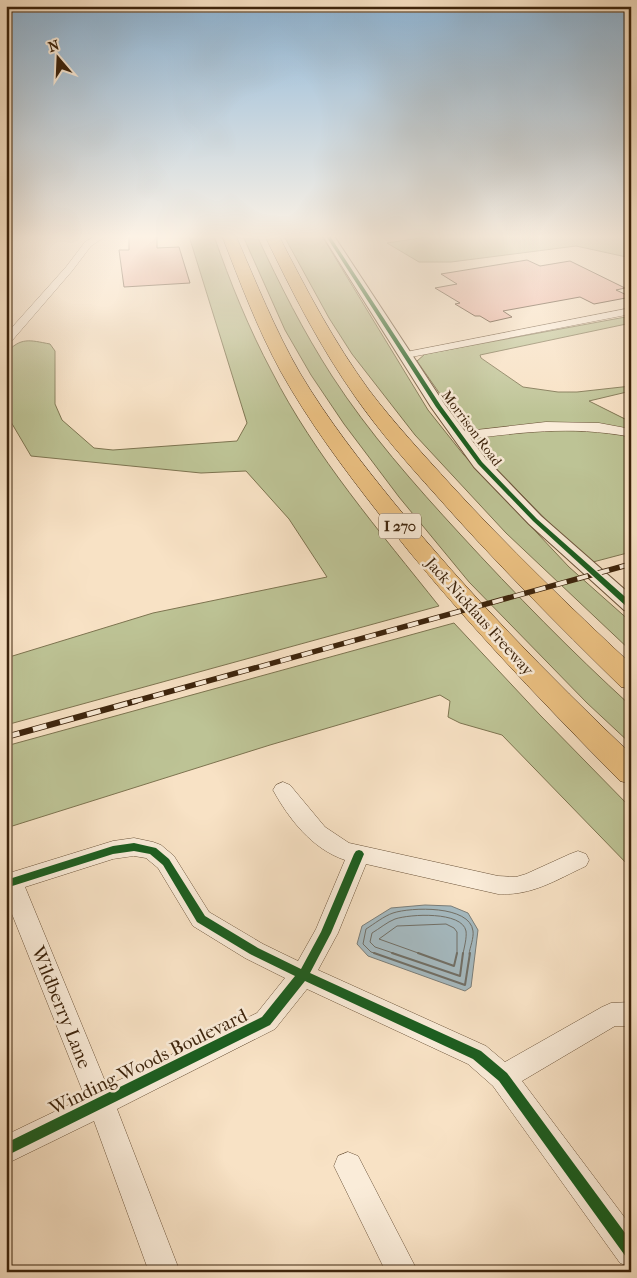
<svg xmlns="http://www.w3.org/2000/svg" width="637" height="1278" viewBox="0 0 637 1278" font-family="'IM FELL French Canon',serif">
  <rect width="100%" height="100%" fill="#f8e2c5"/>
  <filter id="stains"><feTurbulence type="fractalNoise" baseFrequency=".004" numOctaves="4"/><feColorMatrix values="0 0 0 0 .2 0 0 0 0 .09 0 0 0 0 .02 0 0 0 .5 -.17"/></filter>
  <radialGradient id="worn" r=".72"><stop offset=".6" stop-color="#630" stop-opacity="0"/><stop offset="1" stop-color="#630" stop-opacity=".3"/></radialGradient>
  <g fill="#bdc395" stroke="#7d7450">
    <path d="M189 236H214C230 282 249 329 272 372 314 455 381 533 439 606L6 725V658L153 613 327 577 289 519 246 471 201 473 31 456 11 422 6 385V353C21 337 29 340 50 344L55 351V404L62 420 94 448 113 450 237 441 247 423Z"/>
    <path d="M243 236H257C280 285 303 331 332 376 369 433 414 484 460 534 515 594 571 651 631 706V744L587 703 469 582 399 497 344 424 311 375 285 330Z"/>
    <path d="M284 236H322L428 410 463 454 569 567 631 622V651L506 533 415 435 352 354 329 318Z"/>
    <path d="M433 236H631V258L576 246 451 262H419L387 243Z"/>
    <path d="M631 316V323L480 355 481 358 523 387 558 392H577L631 386V391L589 401 631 422V552L593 562 556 530 481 453 417 361 425 354Z"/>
    <path d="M454 623 540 715 631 808V868L502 735 460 723 448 717 450 701 440 695 270 745 6 828V746Z"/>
  </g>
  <path fill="#a5bac1" stroke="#7b7e79" d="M425 905 451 906 468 913 478 930 471 987 465 991 368 956 357 944 362 926 391 908Z"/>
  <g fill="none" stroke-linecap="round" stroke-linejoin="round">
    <g stroke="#716f66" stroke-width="1">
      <path d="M377 954 371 952 363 944 366 929C374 924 384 916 393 913 411 907 470 905 473 931 474 938 470 947 469 954"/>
      <path d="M396 954 375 947 370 942 372 933C379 929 387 922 395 919 410 914 462 911 466 931 467 938 464 948 463 954"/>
      <path d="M421 954 379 939 397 926 446 924 454 928 457 932V954"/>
    </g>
    <g stroke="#716f66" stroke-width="2">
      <path d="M374 953 465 985 470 953"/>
      <path d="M392 953 460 976 463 953"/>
      <path d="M418 953 454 966 457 953"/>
    </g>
  </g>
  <g fill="#edb2a2" stroke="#3d240c">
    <path d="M129 236H157V248L179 247 190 283 124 287 119 250H129Z"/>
    <path d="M527 260 540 266 570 261 625 288 616 290 631 297 594 304 580 297 503 311 512 317 490 322 480 316H475L455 304 460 303 435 288 457 284 441 274Z"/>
  </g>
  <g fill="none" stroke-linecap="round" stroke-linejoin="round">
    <defs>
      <g id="minor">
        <path d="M95 236H106L91 246 72 271 10 343 6 344V334L66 267 85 242Z"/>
        <path d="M631 308V314L406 358 400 355 406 352Z"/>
        <path d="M546 422 599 423 631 429V437C569 425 520 433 459 440L452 436 459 432Z"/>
        <path d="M283 782 290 785 325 827 349 843 498 876 516 877 526 874 570 854 578 851 586 854 589 860 586 866C556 880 532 896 498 894L366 864 338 933 318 970 486 1046 505 1062 602 1007 611 1003 631 1002V1026H615L522 1081 631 1226V1267L620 1263 493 1086 468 1064 307 989 275 1029 117 1109 180 1272H149L94 1121 6 1164V1135L85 1097 6 899V874L113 841 134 838 153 842 161 845 174 856 209 912 263 944 298 961 316 929 345 860C312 849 289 819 273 790L276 785ZM134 856 146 858 158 868 193 926 245 958 285 978 257 1013 107 1086 25 887 113 859Z"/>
        <path d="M348 1152 358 1156 418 1272H386L334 1166 338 1156Z"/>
      </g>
      <path id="tertiary" d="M323 236H334L445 405 486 459 541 516 631 595V612L624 610 529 524 474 467 431 407Z"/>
      <g id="motorway">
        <path d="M222 236H236C256 282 275 330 300 373 328 420 361 462 395 504 468 593 548 675 631 754V784L620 781C536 696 453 609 380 515 344 469 309 422 281 372 257 328 240 282 222 236Z"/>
        <path d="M265 236H279C306 289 334 342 369 390 394 423 423 454 451 485 508 547 569 606 631 664V689L621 687C557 624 494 561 435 494 407 463 380 432 356 398 320 347 292 292 265 236Z"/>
      </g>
    </defs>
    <use href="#minor" stroke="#6c543a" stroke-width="1"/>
    <use href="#tertiary" stroke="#6c543a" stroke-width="2"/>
    <use href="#motorway" stroke="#3d240c" stroke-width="1"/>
    <use href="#minor" fill="#faecd9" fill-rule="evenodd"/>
    <use href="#tertiary" fill="#faecd9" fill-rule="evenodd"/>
    <use href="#motorway" fill="#ecc182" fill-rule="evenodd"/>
    <defs>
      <path id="rail-far1" d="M132 702 631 564"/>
      <path id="rail" d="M6 737 136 701"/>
    </defs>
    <use href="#rail-far1" stroke="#3d240c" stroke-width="5.5"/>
    <use href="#rail" stroke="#3d240c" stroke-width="6"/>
    <use href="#rail-far1" stroke="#faecd9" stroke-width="4" stroke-dasharray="11" stroke-linecap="butt"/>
    <use href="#rail" stroke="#faecd9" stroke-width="4.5" stroke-dasharray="14" stroke-linecap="butt"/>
    <defs>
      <g id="cycleway">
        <path d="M326 236H330L441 406 482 462 537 519 631 602V608H628L533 521 478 464 436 407Z"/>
        <path d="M134 843 156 848 169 859 205 916 258 948 301 969 321 932 354 854 356 851 359 850 362 851 364 854 331 933 310 973 481 1051 507 1073 631 1241V1258L626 1257 499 1081 473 1059 305 981 270 1025 6 1156V1143L262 1017 295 976 250 954 197 922 163 865 150 854 134 851 113 854 6 888V880L113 846Z"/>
      </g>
    </defs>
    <use href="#cycleway" stroke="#faecd9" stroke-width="3"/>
    <use href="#cycleway" fill="#1b5e20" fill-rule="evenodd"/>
  </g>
  <linearGradient id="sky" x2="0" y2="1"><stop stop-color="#8db6d8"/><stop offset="0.57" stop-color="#fcf2e5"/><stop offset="1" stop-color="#fcf2e5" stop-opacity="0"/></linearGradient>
  <rect width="637" height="415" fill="url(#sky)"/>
  <g text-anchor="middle" stroke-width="5" stroke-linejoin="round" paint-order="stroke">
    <g font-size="14" fill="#3d240c" stroke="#faecd9">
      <text transform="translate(472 428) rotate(53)" y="5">Morrison Road</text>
    </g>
    <rect fill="#faecd9" stroke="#76604a" stroke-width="1" x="379" y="513.5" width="42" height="25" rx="4"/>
    <g font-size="15" font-weight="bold" fill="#3d240c">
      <text x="400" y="531">I 270</text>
    </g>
    <g font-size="16" fill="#3d240c" stroke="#faecd9">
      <text transform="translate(480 616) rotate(48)" y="6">Jack Nicklaus Freeway</text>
    </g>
    <g font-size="19" fill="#3d240c" stroke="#faecd9">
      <text transform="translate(62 1007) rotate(68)" y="7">Wildberry Lane</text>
      <text transform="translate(148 1061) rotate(-26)" y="7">Winding Woods Boulevard</text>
    </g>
  </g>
  <rect width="637" height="1278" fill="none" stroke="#f8e2c5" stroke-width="25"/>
  <rect x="8" y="8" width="622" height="1263" fill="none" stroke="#3d240c" stroke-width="2.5"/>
  <rect x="12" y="12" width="612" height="1253" fill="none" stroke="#3d240c"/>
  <g transform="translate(58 58) rotate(341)" stroke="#faecd9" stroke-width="4" paint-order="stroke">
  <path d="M0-4L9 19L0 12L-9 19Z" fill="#3d240c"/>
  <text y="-8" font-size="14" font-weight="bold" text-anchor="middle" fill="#3d240c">N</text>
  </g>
  <rect width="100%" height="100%" filter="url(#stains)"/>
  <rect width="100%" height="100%" fill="url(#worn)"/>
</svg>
